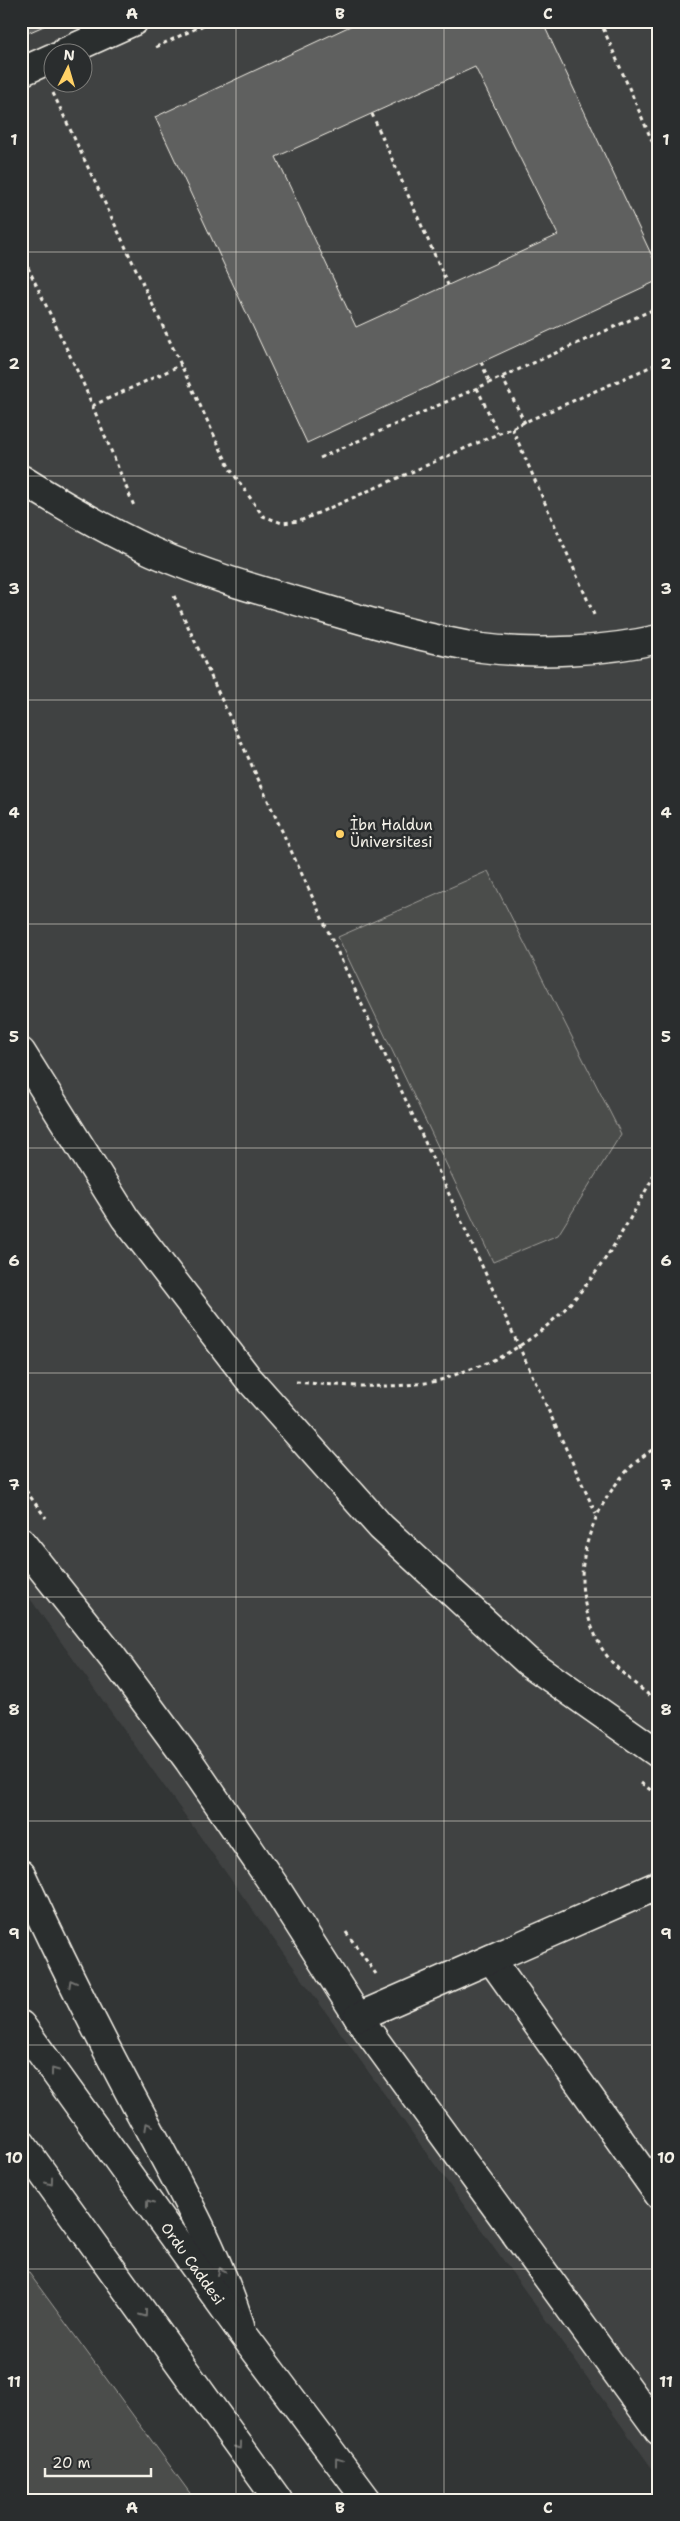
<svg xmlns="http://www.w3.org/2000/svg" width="680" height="2521" viewBox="0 0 680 2521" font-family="'Shantell Sans',sans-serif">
  <rect width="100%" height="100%" fill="#323535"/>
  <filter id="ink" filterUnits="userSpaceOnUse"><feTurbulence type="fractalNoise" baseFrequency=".02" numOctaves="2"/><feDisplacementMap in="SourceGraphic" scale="10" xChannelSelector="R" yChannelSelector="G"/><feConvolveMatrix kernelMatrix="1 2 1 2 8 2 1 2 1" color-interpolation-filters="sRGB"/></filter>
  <g filter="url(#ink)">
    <path fill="#404242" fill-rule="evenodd" d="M21 21H659V2478L21 1586ZM52 52H82V82H52Z"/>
    <g fill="#4b4d4c" stroke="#a09f9a">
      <path d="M488 871 621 1134 558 1235 493 1262 338 937Z"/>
      <path d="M21 2262 195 2500H21Z"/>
    </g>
    <g fill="#5f605f" stroke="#f4f1e8" fill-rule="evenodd">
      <path d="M21 21H55L21 36Z"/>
      <path d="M361 21H542L659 271V280L307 443 155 117ZM475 67 558 235 356 327 276 157Z"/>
    </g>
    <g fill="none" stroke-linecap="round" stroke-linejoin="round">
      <defs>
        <g id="minor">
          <path d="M65 52 134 21"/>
          <path d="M21 72 52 58"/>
          <path d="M21 479C64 506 107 531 153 552 207 576 265 592 321 608 372 623 430 640 482 648 536 655 606 651 659 639"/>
          <path d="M21 1052 125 1218 248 1378 381 1527 527 1661 659 1754"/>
          <path d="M21 1542 113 1658 189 1761 276 1888 358 2017 659 2431"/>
          <path d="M21 1874C54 1946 89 2016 126 2086 168 2166 212 2238 240 2325"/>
          <path d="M491 1959 659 2195"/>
          <path d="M358 2017 659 1885"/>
        </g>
        <g id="major">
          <path id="s1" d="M21 2025 243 2334 367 2500"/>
          <path d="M21 2143 278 2500"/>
        </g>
      </defs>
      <use href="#minor" stroke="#f4f1e8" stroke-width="31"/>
      <use href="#major" stroke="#f4f1e8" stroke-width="31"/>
      <g stroke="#f4f1e8" stroke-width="3" stroke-dasharray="4 4" stroke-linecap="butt">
        <path d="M600 21 659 157"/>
        <path d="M156 47 212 21"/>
        <path d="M53 93 230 469 263 516 282 523 300 521 659 363"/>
        <path d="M372 114 448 285"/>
        <path d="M21 253 83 383 134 506"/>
        <path d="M481 362 490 383"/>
        <path d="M502 377 525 423"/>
        <path d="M477 388 498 433"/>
        <path d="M92 406 181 365"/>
        <path d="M512 428 595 617"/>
        <path d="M320 458 659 307"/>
        <path d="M174 596 596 1514"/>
        <path d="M296 1382C341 1386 387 1389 432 1382 444 1380 456 1374 468 1370 568 1337 612 1253 659 1166"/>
        <path d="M659 1446C615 1469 582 1529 582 1579 582 1599 589 1623 598 1641 610 1667 637 1685 659 1703"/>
        <path d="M21 1484 46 1518"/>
        <path d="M641 1783 659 1796"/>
        <path d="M346 1932 376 1974"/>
      </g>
      <use href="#minor" stroke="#2a2d2e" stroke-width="28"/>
      <use href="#major" stroke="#2a2d2e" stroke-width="28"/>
    </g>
    <defs><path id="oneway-chevron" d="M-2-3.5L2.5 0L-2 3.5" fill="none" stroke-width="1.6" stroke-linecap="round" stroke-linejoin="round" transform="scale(1.25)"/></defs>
    <g stroke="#71726f">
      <use href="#oneway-chevron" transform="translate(72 1983) rotate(-119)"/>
      <use href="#oneway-chevron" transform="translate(54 2071) rotate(-126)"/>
      <use href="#oneway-chevron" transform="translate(148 2126) rotate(-119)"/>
      <use href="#oneway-chevron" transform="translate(50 2182) rotate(54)"/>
      <use href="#oneway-chevron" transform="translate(149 2203) rotate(-126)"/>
      <use href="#oneway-chevron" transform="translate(221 2271) rotate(-114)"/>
      <use href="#oneway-chevron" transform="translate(144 2314) rotate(54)"/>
      <use href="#oneway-chevron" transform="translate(239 2446) rotate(54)"/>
      <use href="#oneway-chevron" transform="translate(338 2461) rotate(-127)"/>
    </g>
  </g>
  <path fill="none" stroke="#f4f1e8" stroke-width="1" stroke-opacity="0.55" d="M236 21V2500M444 21V2500M21 252H659M21 476H659M21 700H659M21 924H659M21 1148H659M21 1373H659M21 1597H659M21 1821H659M21 2045H659M21 2269H659"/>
  <circle fill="#ffd166" stroke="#2a2d2e" stroke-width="2" cx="340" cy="834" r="5"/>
  <g text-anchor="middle" stroke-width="5" stroke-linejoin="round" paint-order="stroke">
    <g font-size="15" fill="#f4f1e8" stroke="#2a2d2e" text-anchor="start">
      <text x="350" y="830">İbn Haldun<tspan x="350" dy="17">Üniversitesi</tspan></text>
    </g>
    <g font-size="15" fill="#f4f1e8" stroke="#2a2d2e">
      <text dy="5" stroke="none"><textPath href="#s1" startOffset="294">Ordu Caddesi</textPath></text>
    </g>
  </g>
  <rect width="680" height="2521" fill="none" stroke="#2a2d2e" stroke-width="55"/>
  <g transform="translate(68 68) rotate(5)"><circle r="24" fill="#2a2d2e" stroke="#7b7b78"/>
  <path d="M0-4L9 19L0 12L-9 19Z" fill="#ffd166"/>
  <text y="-8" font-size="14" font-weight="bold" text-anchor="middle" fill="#f4f1e8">N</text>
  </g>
  <path d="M45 2468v8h106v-8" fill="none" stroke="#f4f1e8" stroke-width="2.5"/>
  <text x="52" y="2468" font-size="15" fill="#f4f1e8" stroke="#2a2d2e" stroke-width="4" paint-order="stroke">20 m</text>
  <rect x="28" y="28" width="624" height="2466" fill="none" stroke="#f4f1e8" stroke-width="2"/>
  <g font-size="16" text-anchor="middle" font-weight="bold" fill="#f4f1e8">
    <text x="132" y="19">A</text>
    <text x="340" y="19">B</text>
    <text x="548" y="19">C</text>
    <text x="14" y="145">1</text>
    <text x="666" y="145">1</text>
    <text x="14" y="369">2</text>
    <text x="666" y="369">2</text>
    <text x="14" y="594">3</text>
    <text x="666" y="594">3</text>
    <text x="14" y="818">4</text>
    <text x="666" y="818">4</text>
    <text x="14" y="1042">5</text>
    <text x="666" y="1042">5</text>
    <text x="14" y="1266">6</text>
    <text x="666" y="1266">6</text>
    <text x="14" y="1490">7</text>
    <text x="666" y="1490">7</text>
    <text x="14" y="1715">8</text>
    <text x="666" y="1715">8</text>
    <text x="14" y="1939">9</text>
    <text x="666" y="1939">9</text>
    <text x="14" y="2163">10</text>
    <text x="666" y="2163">10</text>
    <text x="14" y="2387">11</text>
    <text x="666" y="2387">11</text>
    <text x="132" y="2513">A</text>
    <text x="340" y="2513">B</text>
    <text x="548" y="2513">C</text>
  </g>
</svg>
